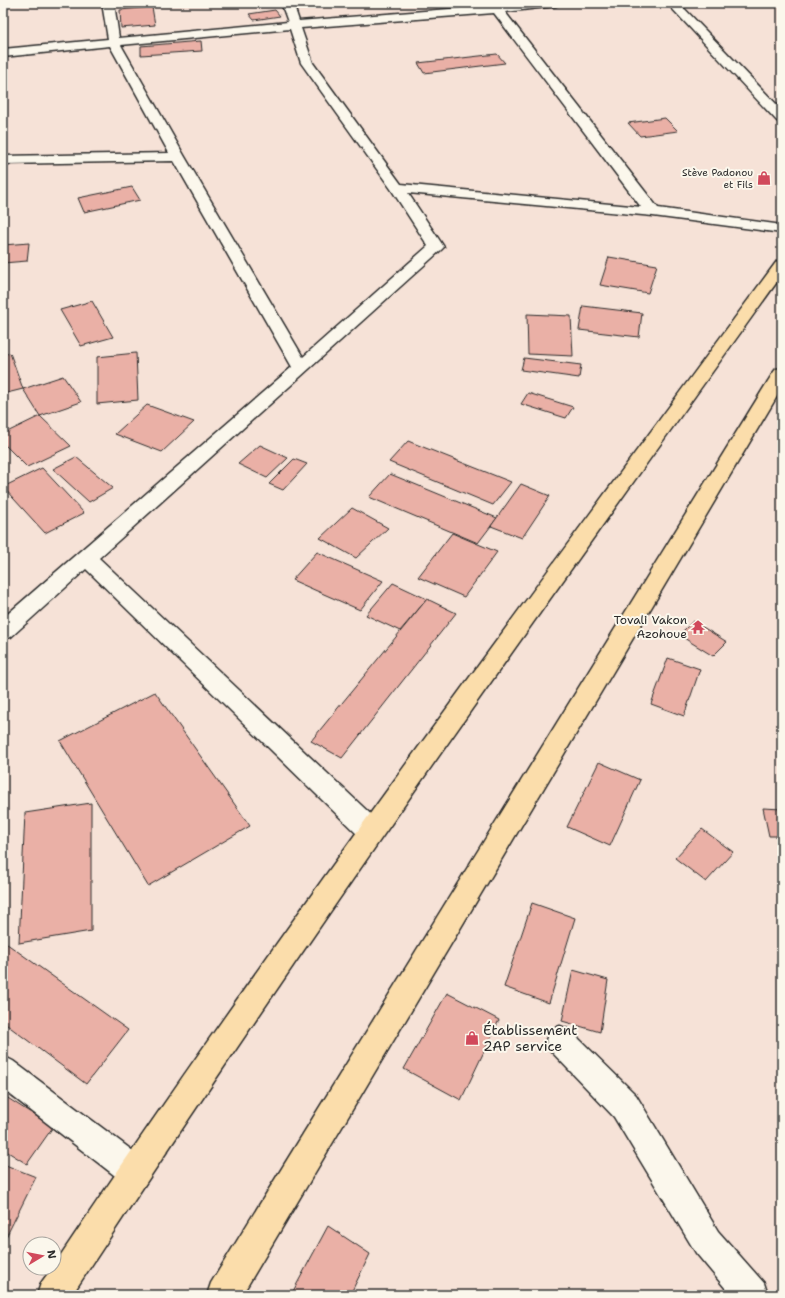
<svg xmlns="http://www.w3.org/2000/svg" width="785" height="1298" viewBox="0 0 785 1298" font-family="'Shantell Sans',sans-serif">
  <rect width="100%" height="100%" fill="#f6e2d7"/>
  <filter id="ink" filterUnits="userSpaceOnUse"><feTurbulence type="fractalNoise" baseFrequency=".025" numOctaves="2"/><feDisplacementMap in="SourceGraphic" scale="8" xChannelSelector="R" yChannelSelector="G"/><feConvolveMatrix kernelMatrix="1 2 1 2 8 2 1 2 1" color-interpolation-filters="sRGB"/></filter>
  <g filter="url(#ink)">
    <g fill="#eab0a6" stroke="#2b2b2b">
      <path d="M152 7 155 25 121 28 120 10Z"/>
      <path d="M275 10 280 16 254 20 249 14Z"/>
      <path d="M201 41 202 51 141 55V46Z"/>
      <path d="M497 54 505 63 424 73 418 63Z"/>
      <path d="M665 118 678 131 640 136 628 123Z"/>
      <path d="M132 187 140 200 84 212 78 198Z"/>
      <path d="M29 243 27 261 3 263V245Z"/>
      <path d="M609 257 657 265 648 293 600 285Z"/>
      <path d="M92 301 113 337 81 346 60 310Z"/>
      <path d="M583 306 642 313 639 337 579 330Z"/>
      <path d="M527 314 571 316 573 356 528 354Z"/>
      <path d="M10 353 23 389 3 394V355Z"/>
      <path d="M136 353 138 400 97 404V357Z"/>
      <path d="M524 358 581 365 579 378 521 370Z"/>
      <path d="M63 376 81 402 40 416 23 389Z"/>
      <path d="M528 393 573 407 566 418 521 404Z"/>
      <path d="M147 405 194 422 162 452 115 434Z"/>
      <path d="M40 416 71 446 27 467 3 443V434Z"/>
      <path d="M408 441 511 482 493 505 389 462Z"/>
      <path d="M260 445 288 458 267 478 238 464Z"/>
      <path d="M76 457 113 488 89 502 53 469Z"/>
      <path d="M294 459 307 464 283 490 269 484Z"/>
      <path d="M42 468 84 513 45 533 3 487Z"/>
      <path d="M390 474 497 518 478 543 369 497Z"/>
      <path d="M521 484 550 496 522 538 491 526Z"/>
      <path d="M352 508 388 528 356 558 320 538Z"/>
      <path d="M452 533 497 552 464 597 418 577Z"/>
      <path d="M317 552 383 581 360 610 292 580Z"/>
      <path d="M393 583 427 599 400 631 366 615Z"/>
      <path d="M427 599 456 613 342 758 311 741Z"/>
      <path d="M693 621 727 642 713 656 679 635Z"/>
      <path d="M668 658 700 669 684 716 651 704Z"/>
      <path d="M155 692 250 826 148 886 60 741Z"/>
      <path d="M599 762 640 780 610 846 567 827Z"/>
      <path d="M91 803V931L19 943 25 813Z"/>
      <path d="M763 808 782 809V836H769Z"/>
      <path d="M702 829 733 852 706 882 675 858Z"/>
      <path d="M532 903 575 918 549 1003 504 987Z"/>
      <path d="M3 941 128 1030 86 1084 3 1022Z"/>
      <path d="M573 970 608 980 600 1032 562 1021Z"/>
      <path d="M447 993 499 1020 461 1100 404 1069Z"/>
      <path d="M3 1095 53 1127 27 1164 3 1149Z"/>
      <path d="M3 1164 36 1177 3 1243Z"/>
      <path d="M328 1226 370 1254 350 1295H291Z"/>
    </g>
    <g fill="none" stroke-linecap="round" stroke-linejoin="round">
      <defs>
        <g id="minor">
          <path d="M102 3H114L119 38 288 22 281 3H293L299 21 523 3H562L556 6 505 12 658 208 782 225V233L653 216 408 193 444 247 441 250 99 558 379 822 383 830 379 838 370 841 361 838 86 569 11 637 3 639V618L292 367 174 161 3 164V156L169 153 110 46 3 57V49L108 39ZM494 13 641 207 401 184 313 63 301 28ZM290 29 301 63 391 189 428 246 303 357 185 157 121 45Z"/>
          <path d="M667 3H679L782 110V122L777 121Z"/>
          <path d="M560 1026 570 1030 636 1095 718 1231 764 1283 768 1295H731L696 1253 614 1117 550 1050 546 1040 550 1030Z"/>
          <path d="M3 1056 13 1061 145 1160 149 1171 145 1182 134 1186 123 1182 3 1089Z"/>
        </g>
        <g id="trunk">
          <path d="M782 259V275C540 611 299 948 72 1295H37L41 1283 52 1268H54V1265C284 922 532 593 777 261Z"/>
          <path d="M782 368V388L242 1295H207L211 1283 773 373 776 369Z"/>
        </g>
      </defs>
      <use href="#minor" stroke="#2b2b2b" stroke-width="3"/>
      <use href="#trunk" stroke="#2b2b2b" stroke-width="3"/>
      <use href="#minor" fill="#fbf7ec" fill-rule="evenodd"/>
      <use href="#trunk" fill="#fbddab" fill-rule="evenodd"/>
    </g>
  </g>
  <defs>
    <symbol id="shop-bare" viewBox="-9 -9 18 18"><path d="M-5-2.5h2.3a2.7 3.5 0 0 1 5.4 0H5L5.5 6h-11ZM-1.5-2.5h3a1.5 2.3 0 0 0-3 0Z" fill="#d1495b" stroke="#fbf7ec" stroke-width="2.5" paint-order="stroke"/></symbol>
    <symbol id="temple-bare" viewBox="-9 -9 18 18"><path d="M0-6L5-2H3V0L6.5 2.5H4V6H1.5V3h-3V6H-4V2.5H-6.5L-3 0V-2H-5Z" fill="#d1495b" stroke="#fbf7ec" stroke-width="2.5" paint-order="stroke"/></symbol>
  </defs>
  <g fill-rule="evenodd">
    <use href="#shop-bare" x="754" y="168" width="20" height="20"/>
    <use href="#temple-bare" x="688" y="617" width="20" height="20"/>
    <use href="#shop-bare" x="462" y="1028" width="20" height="20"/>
  </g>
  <g text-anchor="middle" stroke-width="4" stroke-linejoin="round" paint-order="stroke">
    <g font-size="10" fill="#2b2b2b" stroke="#fbf7ec" text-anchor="end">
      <text x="753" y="176">Stève Padonou<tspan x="753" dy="12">et Fils</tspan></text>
    </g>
    <g font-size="12" fill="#2b2b2b" stroke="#fbf7ec" text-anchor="end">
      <text x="687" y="624">Tovali Vakon<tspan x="687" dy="14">Azohoue</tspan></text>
    </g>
    <g font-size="14" fill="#2b2b2b" stroke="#fbf7ec" text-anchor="start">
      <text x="483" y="1035">Établissement<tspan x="483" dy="16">2AP service</tspan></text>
    </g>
  </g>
  <rect width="785" height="1298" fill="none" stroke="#fbf7ec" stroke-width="16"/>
  <rect x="8" y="8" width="769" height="1282" fill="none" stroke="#2b2b2b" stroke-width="1.5" filter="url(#ink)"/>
  <g transform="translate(42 1256) rotate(80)"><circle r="19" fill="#fbf7ec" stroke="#a8a59f"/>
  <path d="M0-3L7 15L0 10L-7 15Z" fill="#d1495b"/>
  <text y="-6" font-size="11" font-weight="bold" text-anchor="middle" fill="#2b2b2b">N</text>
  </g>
</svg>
